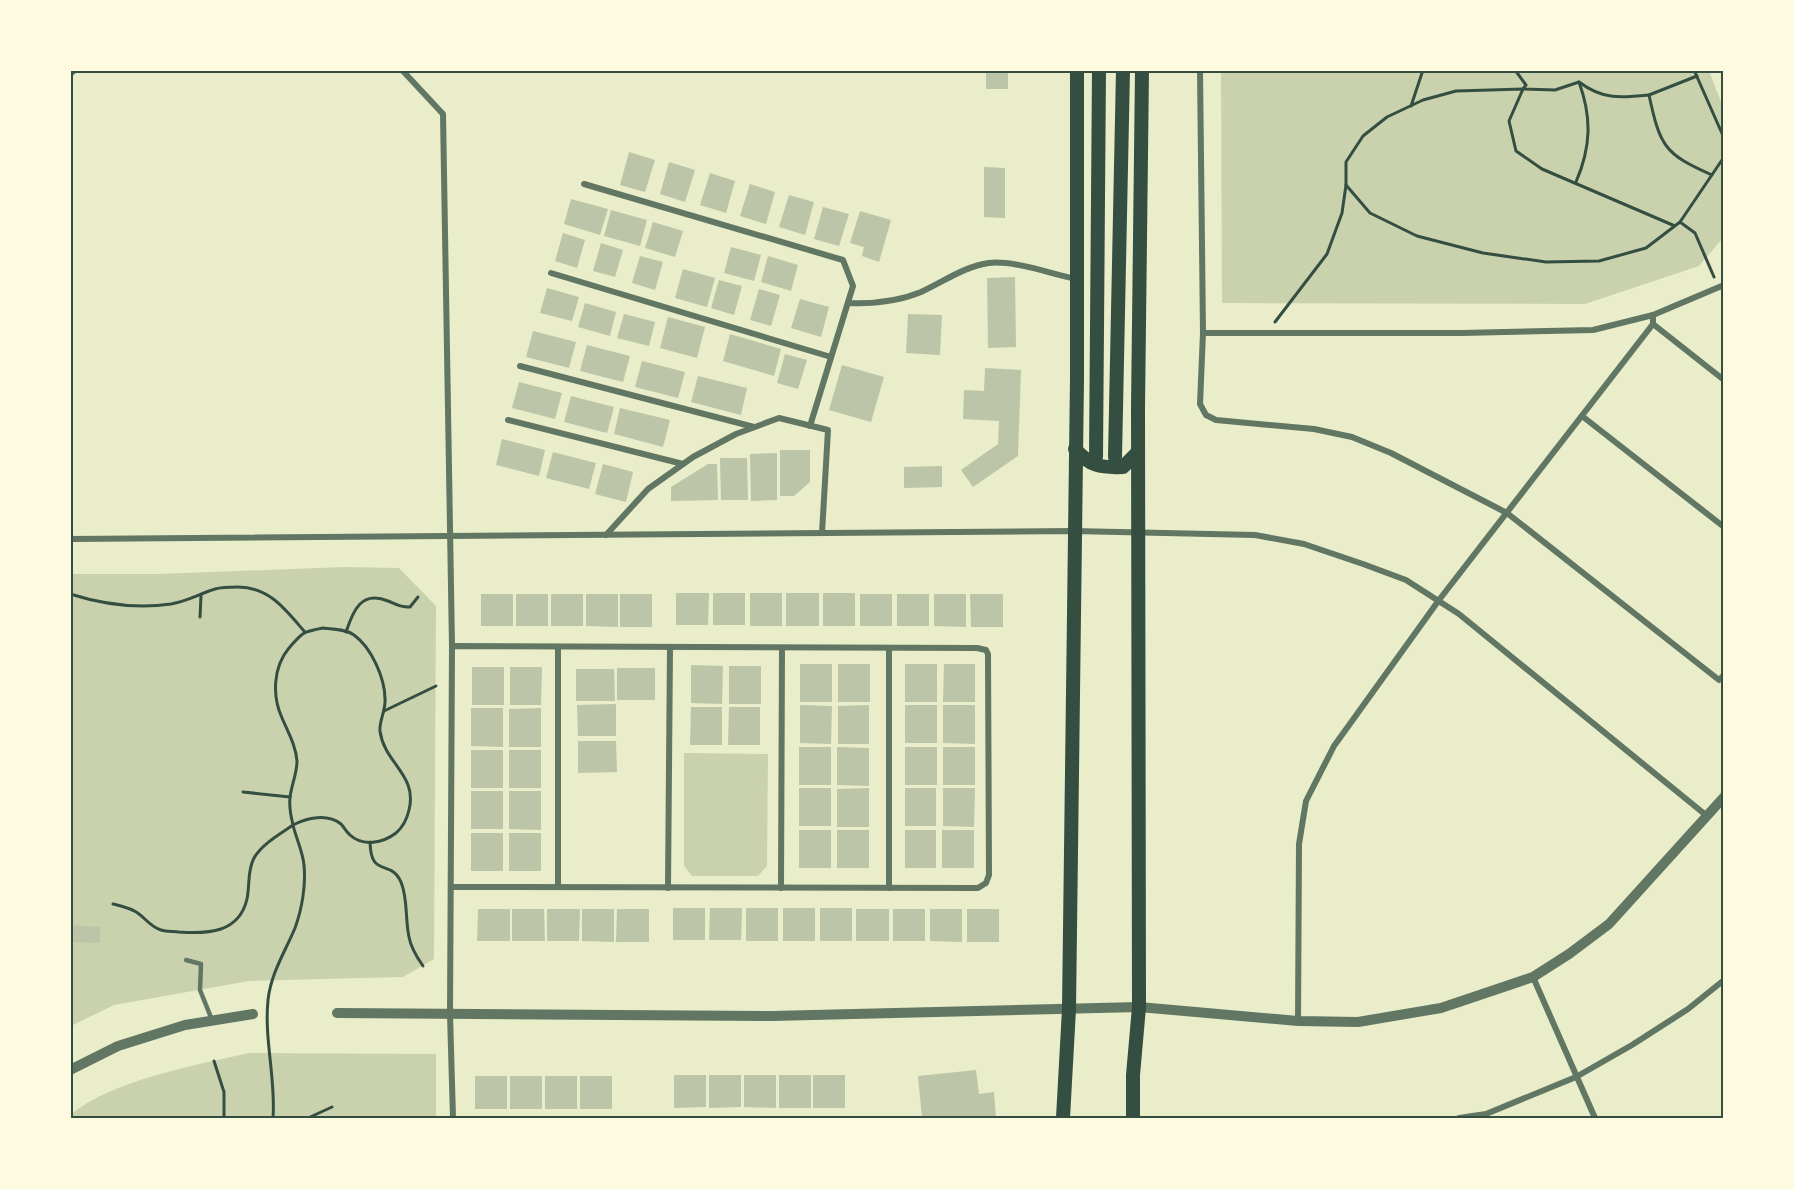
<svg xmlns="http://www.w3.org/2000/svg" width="1794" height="1189" viewBox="0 0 1794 1189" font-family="'Noto Serif',serif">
  <rect width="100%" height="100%" fill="#e9edc9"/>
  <g fill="#cad2ad">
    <path d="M1221 71H1709L1723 107V238L1699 266 1585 304 1222 303Z"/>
    <path d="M345 567 399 568 436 606 434 959 403 977 249 981 114 1005 71 1026V574H158Z"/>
    <path d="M684 753 768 754 767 866 758 876H692L684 866Z"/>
    <path d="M249 1053 436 1054V1118H71L70 1115C112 1080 196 1065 249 1053Z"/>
  </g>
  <g fill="#bcc5a7">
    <rect x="986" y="70" width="22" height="19"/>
    <path d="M629 152 655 160 645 192 620 185Z"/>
    <path d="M669 162 695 170 685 202 660 194Z"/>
    <path d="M984 167 1005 168V218L984 217Z"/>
    <path d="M710 173 735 181 726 213 700 205Z"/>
    <path d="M750 184 775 192 766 224 740 216Z"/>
    <path d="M789 195 814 202 805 235 779 227Z"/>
    <path d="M571 199 608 209 600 235 564 224Z"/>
    <path d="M823 207 849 214 839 246 814 239Z"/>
    <path d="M611 210 647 220 640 246 604 236Z"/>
    <path d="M860 211 891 220 879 262 862 256 864 247 850 243Z"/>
    <path d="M653 222 683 231 675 257 645 248Z"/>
    <path d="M563 233 585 240 577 268 555 261Z"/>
    <path d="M601 243 623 250 615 277 593 271Z"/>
    <path d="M731 247 761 255 754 281 724 273Z"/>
    <path d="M640 256 663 262 655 290 632 283Z"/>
    <path d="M768 256 798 265 791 291 761 282Z"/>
    <path d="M683 269 715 278 707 307 675 298Z"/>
    <path d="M1015 277 1016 347 988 348 987 278Z"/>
    <path d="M719 280 742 286 734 315 711 308Z"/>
    <path d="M547 288 579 297 572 321 540 313Z"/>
    <path d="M759 289 780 295 771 326 750 320Z"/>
    <path d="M800 299 829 307 821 337 791 328Z"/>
    <path d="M585 303 616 312 610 336 578 327Z"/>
    <path d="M624 314 655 322 649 346 617 338Z"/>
    <path d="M908 314 942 315 940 355 906 353Z"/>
    <path d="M668 317 705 327 697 358 660 348Z"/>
    <path d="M533 331 576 342 569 368 526 357Z"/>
    <path d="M730 334 781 349 774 376 723 361Z"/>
    <path d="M587 345 630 356 623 382 580 371Z"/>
    <path d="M785 354 807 360 798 389 777 383Z"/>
    <path d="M642 361 685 372 678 398 635 387Z"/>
    <path d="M842 365 884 377 871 422 829 410Z"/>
    <path d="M985 368 1021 370 1018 456 973 487 961 470 998 444 999 421 963 419 964 390 984 391Z"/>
    <path d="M698 376 747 388 741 415 691 402Z"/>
    <path d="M519 382 562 393 555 419 512 408Z"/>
    <path d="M571 396 614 407 607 433 564 422Z"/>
    <path d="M620 408 670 420 663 447 614 434Z"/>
    <path d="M502 439 545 450 539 476 496 465Z"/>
    <path d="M780 450H810V482L794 496H780Z"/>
    <path d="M553 452 596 463 589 489 546 478Z"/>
    <path d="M777 453V500L751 501 750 454Z"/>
    <path d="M720 458H747L748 500H721Z"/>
    <path d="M603 464 633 472 626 502 595 494Z"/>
    <path d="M708 464H717L718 500 671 501V487Z"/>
    <path d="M942 466V487L904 488V467Z"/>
    <path d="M676 593H709L708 625H676Z"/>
    <rect x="713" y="593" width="32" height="32"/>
    <rect x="750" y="593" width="32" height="33"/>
    <rect x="786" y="593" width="33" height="33"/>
    <rect x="823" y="593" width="32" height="33"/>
    <rect x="481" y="594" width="32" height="32"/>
    <rect x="516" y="594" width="32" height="32"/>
    <rect x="551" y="594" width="32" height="32"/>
    <path d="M586 594H618V627L586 626Z"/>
    <rect x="620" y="594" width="32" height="33"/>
    <rect x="860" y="594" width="32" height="32"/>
    <rect x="897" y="594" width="32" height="32"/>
    <path d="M934 594H966V627L934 626Z"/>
    <path d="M970 594H1003V627H971Z"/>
    <rect x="800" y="664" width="32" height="38"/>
    <rect x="838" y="664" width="32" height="38"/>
    <rect x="905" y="664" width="32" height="38"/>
    <path d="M944 664H975V702H943Z"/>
    <path d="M691 665 723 666 722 704 691 703Z"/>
    <rect x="729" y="666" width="32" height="38"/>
    <rect x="472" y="667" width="32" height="38"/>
    <path d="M510 667H542L541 705H510Z"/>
    <rect x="617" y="668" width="38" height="32"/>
    <path d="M576 669H614L615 701H576Z"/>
    <path d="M616 704V736H578L577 705Z"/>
    <path d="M800 705 832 706 831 744 800 743Z"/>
    <path d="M869 705V744H838V706Z"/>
    <rect x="905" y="705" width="32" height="38"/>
    <path d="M943 705H975V744L943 743Z"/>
    <path d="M691 707H722V745H690Z"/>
    <path d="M729 707H760V745H728Z"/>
    <path d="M471 708H503V747L471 746Z"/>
    <path d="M541 708V747H509V709Z"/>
    <path d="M578 741H616L617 772 578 773Z"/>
    <rect x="799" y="747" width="32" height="38"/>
    <path d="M837 747 869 748V786L837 785Z"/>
    <rect x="905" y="747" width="32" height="38"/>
    <rect x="943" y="747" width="32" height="38"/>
    <rect x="471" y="750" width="32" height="38"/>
    <rect x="509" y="750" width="32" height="38"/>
    <rect x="799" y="788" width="32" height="38"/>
    <path d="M869 788V827H837V789Z"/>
    <rect x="905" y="788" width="31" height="38"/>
    <path d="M943 788H975L974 827 943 826Z"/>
    <rect x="471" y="791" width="32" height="38"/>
    <path d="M509 791H541V830L509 829Z"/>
    <rect x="799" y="830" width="32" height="38"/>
    <rect x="837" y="830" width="32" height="38"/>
    <rect x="905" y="830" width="31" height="38"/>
    <rect x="942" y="830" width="32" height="38"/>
    <rect x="471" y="833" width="32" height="38"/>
    <rect x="509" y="833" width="32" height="38"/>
    <rect x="673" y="908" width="32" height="32"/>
    <path d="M710 908H742L741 940H709Z"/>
    <rect x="746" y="908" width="32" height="33"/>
    <rect x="783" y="908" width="32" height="33"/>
    <rect x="820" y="908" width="32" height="33"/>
    <path d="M478 909H510V941H477Z"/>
    <path d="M512 909H544L545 941H512Z"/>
    <path d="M547 909H580L579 941H547Z"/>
    <path d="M582 909H614V942L582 941Z"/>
    <path d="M617 909H649V942H616Z"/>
    <rect x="856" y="909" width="33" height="32"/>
    <rect x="893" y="909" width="32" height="32"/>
    <path d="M930 909H962V942L930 941Z"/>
    <rect x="967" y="909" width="32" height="33"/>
    <path d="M70 925 100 927V943L70 942Z"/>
    <path d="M976 1070 979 1094 994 1092 996 1118H922L918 1076Z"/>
    <path d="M674 1075H706V1107L674 1108Z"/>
    <path d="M709 1075H741V1107L709 1108Z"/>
    <path d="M744 1075H776V1108L744 1107Z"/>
    <rect x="779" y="1075" width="32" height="33"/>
    <rect x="813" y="1075" width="32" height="33"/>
    <rect x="475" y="1076" width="32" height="33"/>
    <rect x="510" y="1076" width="32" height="33"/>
    <rect x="545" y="1076" width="32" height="33"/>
    <rect x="580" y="1076" width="32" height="33"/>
  </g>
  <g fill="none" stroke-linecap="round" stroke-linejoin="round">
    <g stroke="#344e41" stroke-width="3">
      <path d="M1515 70 1526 85 1523 89 1555 90 1579 82C1592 118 1591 147 1576 182"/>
      <path d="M1694 70 1724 138"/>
      <path d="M1579 82C1603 100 1621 98 1649 95 1660 146 1664 154 1712 175"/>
      <path d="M1649 95 1697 76"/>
      <path d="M1411 106 1423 70"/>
      <path d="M1680 222 1724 157"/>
      <path d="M1675 226 1542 169 1516 151 1509 121 1523 89 1456 91 1423 100 1387 117 1363 136 1346 162V185L1370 213 1417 236 1483 253 1546 262 1599 261 1646 248 1680 222 1695 233 1714 277"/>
      <path d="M1275 322 1327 254 1342 213 1346 185"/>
      <path d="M70 594C102 604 138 609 171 604 188 601 199 594 215 589 222 587 230 587 238 587 269 587 285 609 304 631"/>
      <path d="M200 617 201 596"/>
      <path d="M323 628C333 629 345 629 354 635 372 648 385 679 385 699 386 710 379 721 380 731 384 763 418 775 409 810 407 819 403 827 396 833 383 843 363 847 350 835 346 832 344 827 341 824 327 813 307 818 293 825 291 817 289 807 290 798 291 786 297 774 297 761 296 746 288 732 282 718 272 696 273 667 289 648 303 632 302 632 323 628Z"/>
      <path d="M346 632C353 611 361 590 388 601 396 604 401 608 410 607L418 597"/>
      <path d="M384 711 436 686"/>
      <path d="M243 792 290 797"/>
      <path d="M370 842C371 879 390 858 401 882 408 898 405 919 409 937 411 948 416 956 423 966"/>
      <path d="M113 904C121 906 132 908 139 914 146 919 151 927 161 930 167 932 174 931 179 932 208 934 239 933 247 899 250 885 247 871 254 858 262 844 280 834 293 825 296 838 303 852 304 865 306 885 302 909 295 928 285 952 271 973 268 1000 264 1040 276 1079 273 1118"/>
      <path d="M214 1061 224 1092V1118"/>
      <path d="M308 1118 332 1107"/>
    </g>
    <path stroke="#617663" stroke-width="4.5" d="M186 960 201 964 200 990 212 1020"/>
    <g stroke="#617663" stroke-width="6">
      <path d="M402 70 443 114 452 646"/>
      <path d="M1200 70 1203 333 1200 404 1206 415 1216 420 1314 429 1352 437 1391 453 1507 513 1719 680 1724 675"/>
      <path d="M70 74 75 70"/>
      <path d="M584 184 843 260 853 286 810 426"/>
      <path d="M551 273 831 357"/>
      <path d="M848 303C873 304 897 302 921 292 943 282 965 266 989 263 1013 260 1052 274 1076 279"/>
      <path d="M1653 324 1724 380"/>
      <path d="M1203 333H1462L1593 330 1653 315 1724 285"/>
      <path d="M520 366 754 427"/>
      <path d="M1582 416 1724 527"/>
      <path d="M508 420 683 464"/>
      <path d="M606 535 648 489 693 457 736 434 779 418 828 430 822 533"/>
      <path d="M70 539 1073 531 1255 535 1304 544 1363 564 1406 580 1459 614 1707 816"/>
      <path d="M889 649V888"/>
      <path d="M451 887 978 888 986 883 989 875 988 654 986 650 977 648 452 646 450 1014 453 1118"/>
      <path d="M558 887V647"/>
      <path d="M668 888 670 647"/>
      <path d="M781 888 782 648"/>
      <path d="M1533 977 1595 1118"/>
      <path d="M1298 1021 1299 844 1306 801 1334 746 1439 600 1653 324V315"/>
      <path d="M1459 1118 1486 1114 1576 1077 1632 1045 1688 1009 1724 980"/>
    </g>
    <g stroke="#617663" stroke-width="10">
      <path d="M337 1013 772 1016 1139 1007 1298 1021 1358 1022 1441 1008 1533 977 1569 954 1609 924 1724 797"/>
      <path d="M70 1070 118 1046 185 1025 253 1014"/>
    </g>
    <g stroke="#344e41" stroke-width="14">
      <path d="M1075 449C1090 466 1100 468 1123 467L1138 452"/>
      <path d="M1063 1118 1069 1009 1077 378V70"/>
      <path d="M1133 1118V1075L1139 1007 1138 408 1142 70"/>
    </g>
    <g stroke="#344e41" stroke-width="14">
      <path d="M1096 457 1099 70"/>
      <path d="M1115 457 1123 70"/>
    </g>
  </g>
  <rect width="1794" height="1189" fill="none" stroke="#fefae0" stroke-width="144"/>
  <rect x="72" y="72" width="1650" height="1045" fill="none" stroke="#344e41" stroke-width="2"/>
</svg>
